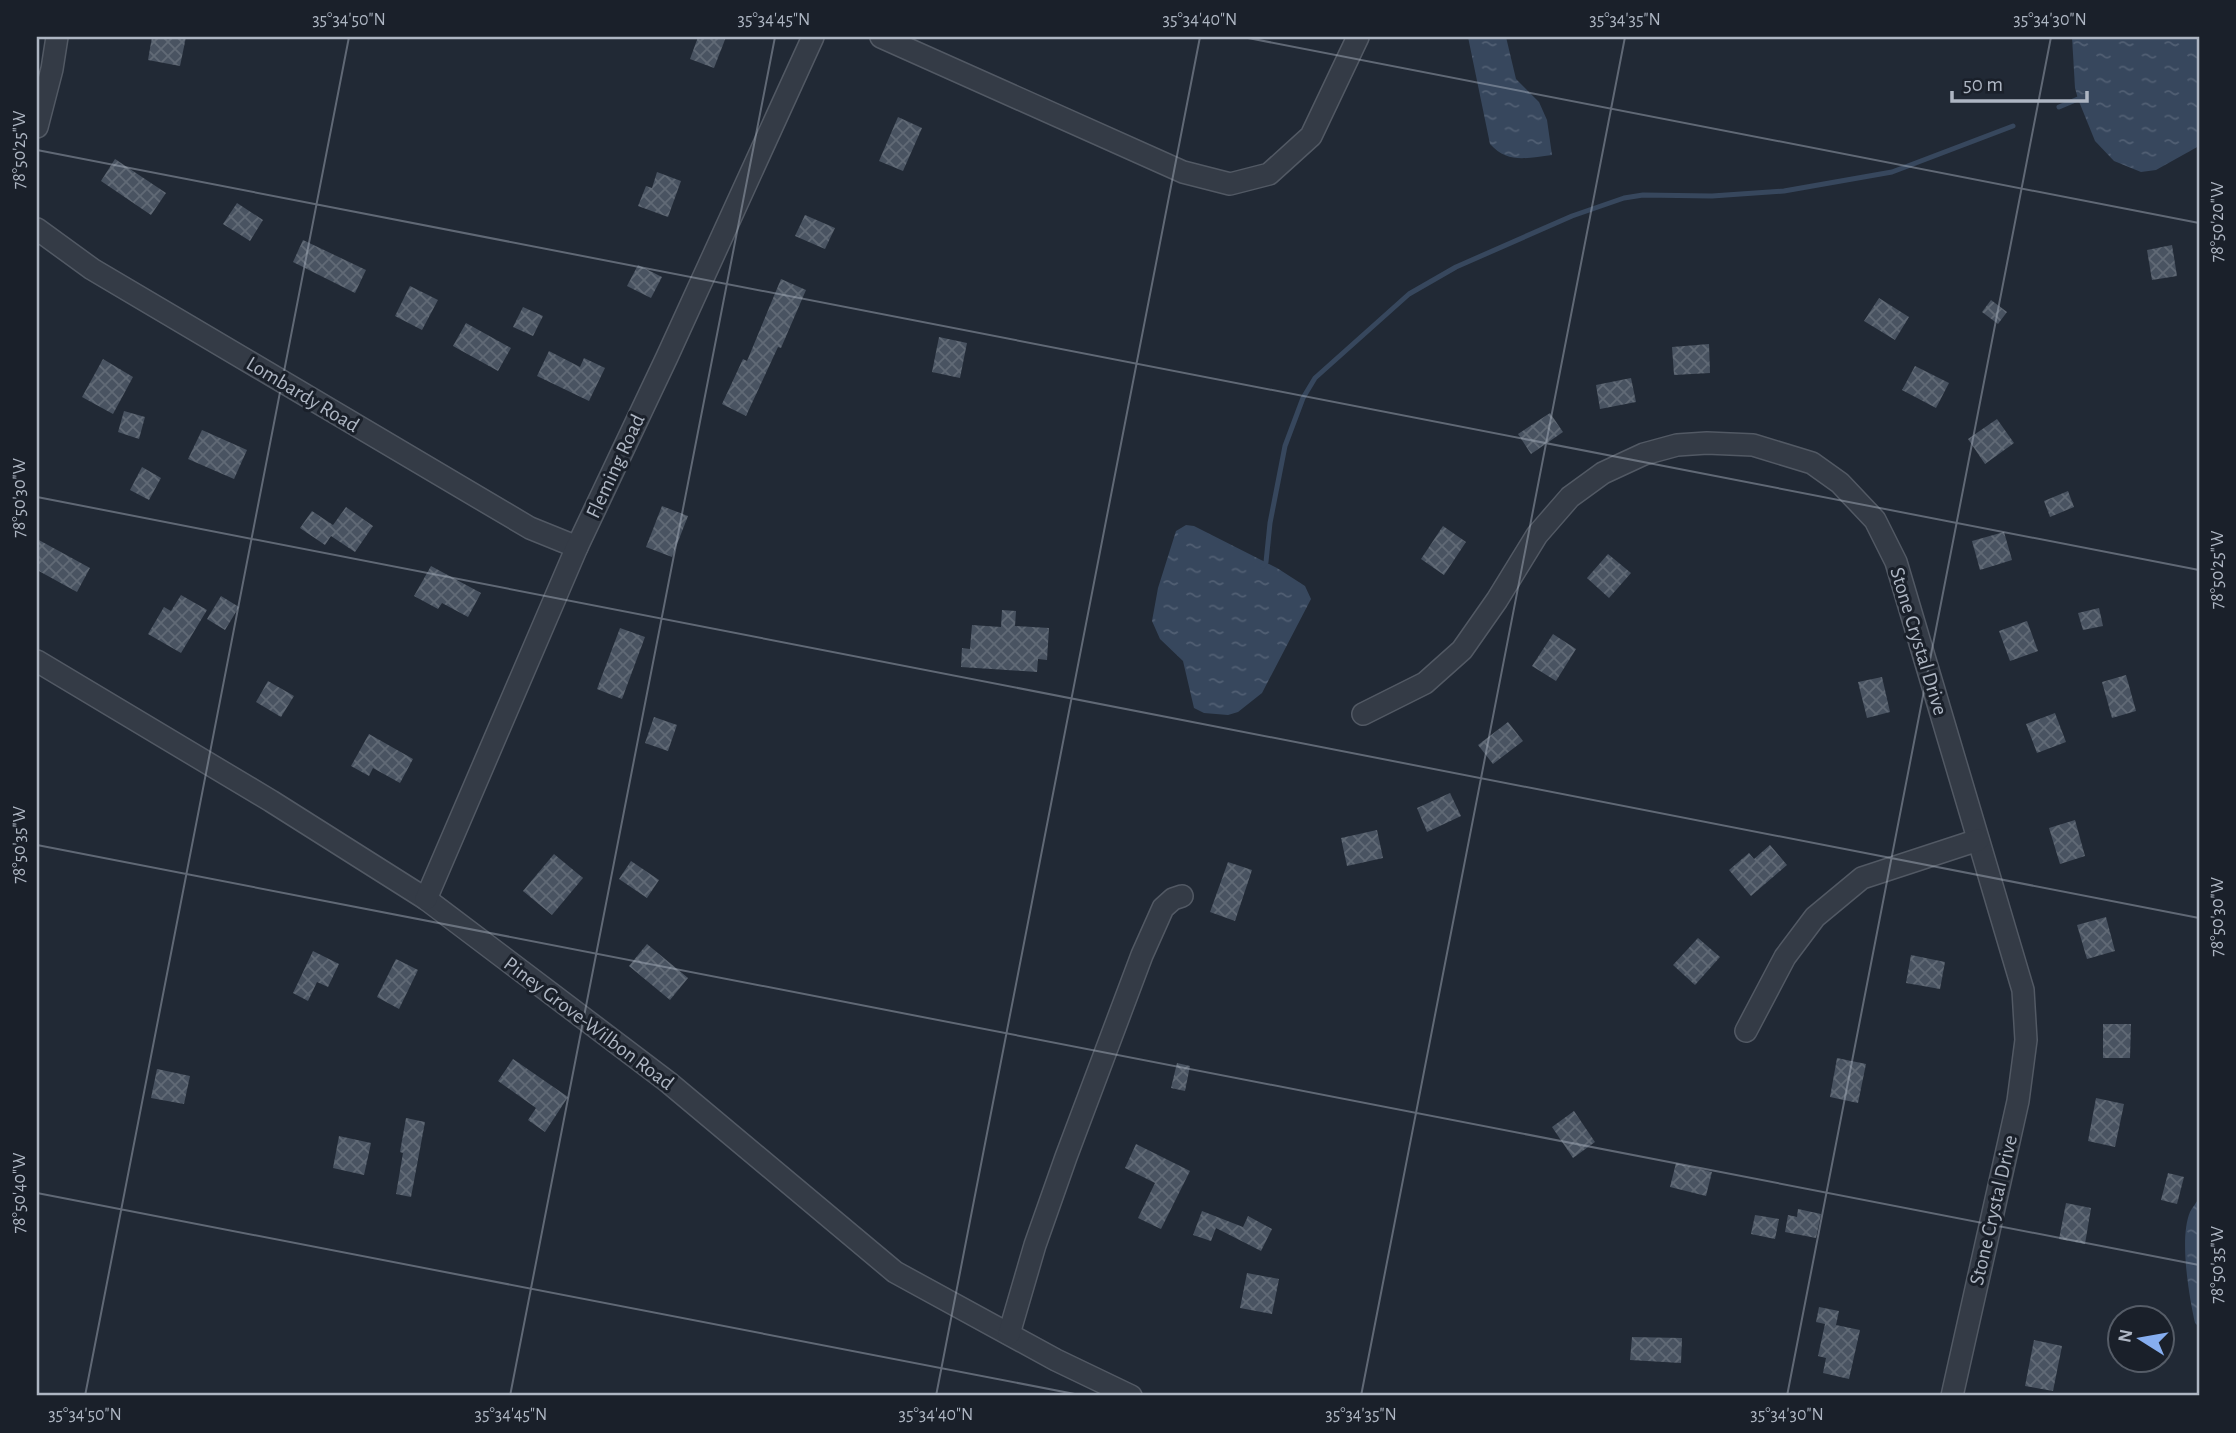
<svg xmlns="http://www.w3.org/2000/svg" width="2236" height="1433" viewBox="0 0 2236 1433" font-family="'Alegreya Sans',sans-serif">
  <defs>
    <pattern id="water-ripples" width="26" height="14" patternUnits="userSpaceOnUse" patternTransform="scale(1.75)"><rect width="26" height="14" fill="#37475d"/><path d="M2 4q2-2 4 0t4 0M15 11q2-2 4 0t4 0" fill="none" stroke="#515f73"/></pattern>
    <pattern id="building-cross-hatch" width="8" height="8" patternUnits="userSpaceOnUse" patternTransform="scale(1.75)"><rect width="8" height="8" fill="#495361"/><path d="M0 0l8 8M0 8l8-8" fill="none" stroke="#616a76"/></pattern>
  </defs>
  <rect width="100%" height="100%" fill="#212935"/>
  <g fill="url(#water-ripples)">
    <path d="M1468 37H1506L1516 79 1539 102 1547 120 1552 155C1527 158 1508 164 1490 144Z"/>
    <path d="M2072 37H2199V146L2156 170 2141 172 2114 161 2095 141 2078 99 2075 88Z"/>
    <path d="M1186 525 1194 526 1277 568 1305 586 1311 599 1262 693 1238 712 1228 715 1204 713 1194 708 1183 661 1160 639 1152 621 1158 588 1176 531Z"/>
    <path d="M2199 1198V1327L2195 1323C2189 1296 2179 1238 2190 1212 2192 1208 2196 1203 2199 1198Z"/>
  </g>
  <g fill="none" stroke-linecap="round" stroke-linejoin="round">
    <g stroke="#37475d" stroke-width="5">
      <path d="M2059 107 2085 96"/>
      <path d="M1263 566 1266 562 1270 523 1285 446 1303 398 1315 378 1409 294 1456 267 1572 216 1624 198 1643 195 1712 196 1784 191 1892 172 2013 126"/>
    </g>
  </g>
  <g fill="url(#building-cross-hatch)">
    <path d="M152 37H186L180 66 148 60Z"/>
    <path d="M698 37H726L714 68 690 59Z"/>
    <path d="M898 117 922 128 903 171 879 161Z"/>
    <path d="M115 159 166 193 151 215 101 181Z"/>
    <path d="M657 172 681 181 668 217 638 206 646 186 652 188Z"/>
    <path d="M237 203 263 220 250 241 223 224Z"/>
    <path d="M805 215 835 228 825 249 795 236Z"/>
    <path d="M303 240 366 270 355 293 293 262Z"/>
    <path d="M2172 245 2177 276 2152 280 2147 250Z"/>
    <path d="M638 265 662 277 651 298 627 286Z"/>
    <path d="M781 279 806 290 781 348 778 347 746 416 722 404 743 359 747 361Z"/>
    <path d="M410 286 438 300 422 330 395 316Z"/>
    <path d="M1879 298 1909 317 1895 340 1864 321Z"/>
    <path d="M1991 300 2007 312 1998 324 1982 312Z"/>
    <path d="M523 307 543 316 533 336 513 327Z"/>
    <path d="M466 323 511 348 498 371 453 346Z"/>
    <path d="M939 337 967 343 960 378 932 372Z"/>
    <path d="M1709 344 1710 373 1674 375 1672 347Z"/>
    <path d="M549 351 580 367 584 358 605 368 589 401 537 376Z"/>
    <path d="M103 359 133 377 113 414 82 397Z"/>
    <path d="M1915 366 1949 383 1936 408 1902 390Z"/>
    <path d="M1631 378 1636 402 1600 409 1596 385Z"/>
    <path d="M124 411 145 417 139 439 118 432Z"/>
    <path d="M1550 413 1563 432 1531 454 1518 434Z"/>
    <path d="M1997 419 2014 443 1985 464 1968 439Z"/>
    <path d="M202 430 247 450 234 479 188 459Z"/>
    <path d="M142 467 161 478 149 500 130 490Z"/>
    <path d="M2068 491 2074 507 2050 517 2044 501Z"/>
    <path d="M662 506 688 516 672 557 646 547Z"/>
    <path d="M346 507 373 526 355 552 331 536 325 545 300 528 312 511 333 525Z"/>
    <path d="M1443 526 1466 542 1444 575 1421 559Z"/>
    <path d="M2004 532 2012 560 1980 570 1972 541Z"/>
    <path d="M37 539 90 568 77 592 37 570Z"/>
    <path d="M1608 554 1631 573 1609 598 1587 578Z"/>
    <path d="M431 566 481 593 468 617 442 603 438 609 414 596Z"/>
    <path d="M181 595 207 610 181 653 148 634 164 607 171 611Z"/>
    <path d="M221 596 239 607 225 630 207 619Z"/>
    <path d="M2099 608 2103 626 2083 630 2078 613Z"/>
    <path d="M1002 610 1016 611 1015 626 1049 628 1047 660 1038 659 1037 672 961 667 962 648 970 649 972 625 1001 627Z"/>
    <path d="M2027 621 2038 651 2010 661 1999 631Z"/>
    <path d="M620 628 645 637 622 699 597 689Z"/>
    <path d="M1553 634 1576 649 1556 681 1532 666Z"/>
    <path d="M2126 675 2136 711 2112 718 2102 682Z"/>
    <path d="M1882 677 1890 712 1867 718 1858 682Z"/>
    <path d="M268 681 294 696 281 717 256 702Z"/>
    <path d="M2055 713 2066 742 2037 753 2026 724Z"/>
    <path d="M654 717 677 725 668 751 645 743Z"/>
    <path d="M1508 722 1523 741 1493 764 1478 745Z"/>
    <path d="M369 734 413 759 400 783 373 768 369 776 351 766Z"/>
    <path d="M1450 793 1461 816 1427 832 1417 808Z"/>
    <path d="M2075 820 2085 856 2060 864 2049 828Z"/>
    <path d="M1377 830 1383 858 1347 866 1341 838Z"/>
    <path d="M1770 845 1787 865 1751 896 1729 870 1749 853 1754 859Z"/>
    <path d="M554 854 583 878 552 915 523 891Z"/>
    <path d="M631 861 659 880 647 898 619 879Z"/>
    <path d="M1228 862 1252 870 1235 921 1210 912Z"/>
    <path d="M2106 917 2115 951 2087 959 2077 925Z"/>
    <path d="M1698 938 1720 957 1695 985 1673 965Z"/>
    <path d="M647 944 688 978 670 1000 629 966Z"/>
    <path d="M313 951 339 964 328 987 317 982 308 1001 293 993Z"/>
    <path d="M1911 955 1945 962 1940 989 1906 983Z"/>
    <path d="M396 959 418 970 399 1009 377 997Z"/>
    <path d="M2103 1024H2131L2130 1058H2103Z"/>
    <path d="M1837 1058 1866 1064 1858 1103 1830 1097Z"/>
    <path d="M513 1059 568 1097 545 1132 528 1120 536 1108 498 1081Z"/>
    <path d="M1177 1063 1190 1066 1185 1091 1171 1088Z"/>
    <path d="M157 1069 190 1076 184 1104 151 1098Z"/>
    <path d="M2096 1098 2124 1104 2115 1147 2088 1141Z"/>
    <path d="M1574 1111 1595 1142 1573 1158 1552 1127Z"/>
    <path d="M406 1118 425 1122 411 1197 396 1194 403 1153 400 1152Z"/>
    <path d="M339 1136 371 1143 364 1175 333 1168Z"/>
    <path d="M1136 1144 1190 1171 1161 1229 1138 1218 1155 1183 1125 1168Z"/>
    <path d="M1676 1163 1712 1172 1706 1196 1670 1187Z"/>
    <path d="M2168 1173 2184 1177 2177 1204 2161 1200Z"/>
    <path d="M2066 1203 2091 1208 2085 1244 2059 1239Z"/>
    <path d="M1798 1209 1821 1214 1816 1238 1785 1232 1788 1215 1797 1217Z"/>
    <path d="M1202 1211 1243 1227 1248 1216 1272 1229 1261 1251 1216 1228 1211 1241 1193 1235Z"/>
    <path d="M1755 1215 1779 1219 1775 1239 1751 1234Z"/>
    <path d="M1247 1273 1279 1279 1272 1314 1240 1308Z"/>
    <path d="M1819 1307 1839 1311 1836 1325 1860 1330 1849 1379 1823 1373 1826 1358 1818 1356 1825 1324 1816 1322Z"/>
    <path d="M1632 1337 1682 1338 1681 1363 1630 1360Z"/>
    <path d="M2034 1340 2062 1346 2053 1391 2025 1386Z"/>
  </g>
  <g fill="none" stroke-linecap="round" stroke-linejoin="round">
    <defs>
      <g id="minor">
        <path d="M881 37 1183 172 1230 184 1269 174 1311 136 1358 37"/>
        <path d="M37 127 52 69 57 37"/>
        <path d="M37 229 92 269 530 528 577 547"/>
        <path d="M37 661 271 801 426 899 668 1082 895 1272 1056 1360 1131 1396"/>
        <path d="M1363 714 1425 683 1462 650 1497 600 1537 535 1570 497 1603 473 1644 454 1677 445 1707 443 1753 445 1812 463 1840 483 1875 520 1896 562 2023 990 2026 1040 2018 1101 1952 1396"/>
        <path d="M426 899 577 547 667 357 813 37"/>
        <path d="M1746 1031 1785 957 1815 917 1862 878 1978 840"/>
        <path d="M1009 1334 1035 1245 1066 1157 1142 955 1163 908 1173 899 1182 896"/>
      </g>
    </defs>
    <use href="#minor" stroke="#525964" stroke-width="24"/>
    <use href="#minor" stroke="#343b46" stroke-width="21"/>
  </g>
  <path fill="none" stroke="#aeb6c3" stroke-width="2" stroke-opacity="0.45" d="M1243 37 2199 223M37 150 2199 570M37 497 2199 918M37 845 2199 1265M37 1193 1085 1396M85 1396 349 37M510 1396 775 37M936 1396 1200 37M1361 1396 1625 37M1787 1396 2051 37"/>
  <g text-anchor="middle" stroke-width="6" stroke-linejoin="round" paint-order="stroke">
    <g font-size="21" fill="#aeb6c3" stroke="#1a202a">
      <text transform="translate(303 394) rotate(31)" y="7">Lombardy Road</text>
      <text transform="translate(615 466) rotate(-65)" y="7">Fleming Road</text>
      <text transform="translate(1919 641) rotate(73)" y="7">Stone Crystal Drive</text>
      <text transform="translate(589 1023) rotate(37)" y="7">Piney Grove-Wilbon Road</text>
      <text transform="translate(1993 1210) rotate(-77)" y="7">Stone Crystal Drive</text>
    </g>
  </g>
  <rect width="2236" height="1433" fill="none" stroke="#1a202a" stroke-width="77"/>
  <g transform="translate(2141 1339) rotate(281)"><circle r="33" fill="#1a202a" stroke="#555c67" stroke-width="2"/>
  <path d="M0-5L12 26L0 18L-12 26Z" fill="#86aef0"/>
  <text y="-10" font-size="19" font-weight="bold" text-anchor="middle" fill="#aeb6c3">N</text>
  </g>
  <path d="M1952 91v10h135v-10" fill="none" stroke="#aeb6c3" stroke-width="3.5"/>
  <text x="1963" y="91" font-size="21" fill="#aeb6c3" stroke="#1a202a" stroke-width="5" paint-order="stroke">50 m</text>
  <rect x="38" y="38" width="2160" height="1356" fill="none" stroke="#aeb6c3" stroke-width="2.5"/>
  <g font-size="18" text-anchor="middle" fill="#aeb6c3">
    <text x="349" y="25">35°34'50"N</text>
    <text x="774" y="25">35°34'45"N</text>
    <text x="1200" y="25">35°34'40"N</text>
    <text x="1625" y="25">35°34'35"N</text>
    <text x="2050" y="25">35°34'30"N</text>
    <text transform="translate(19 150) rotate(-90)" y="6">78°50'25"W</text>
    <text transform="translate(2217 222) rotate(-90)" y="6">78°50'20"W</text>
    <text transform="translate(19 498) rotate(-90)" y="6">78°50'30"W</text>
    <text transform="translate(2217 570) rotate(-90)" y="6">78°50'25"W</text>
    <text transform="translate(19 845) rotate(-90)" y="6">78°50'35"W</text>
    <text transform="translate(2217 917) rotate(-90)" y="6">78°50'30"W</text>
    <text transform="translate(19 1193) rotate(-90)" y="6">78°50'40"W</text>
    <text transform="translate(2217 1265) rotate(-90)" y="6">78°50'35"W</text>
    <text x="85" y="1420">35°34'50"N</text>
    <text x="511" y="1420">35°34'45"N</text>
    <text x="936" y="1420">35°34'40"N</text>
    <text x="1361" y="1420">35°34'35"N</text>
    <text x="1787" y="1420">35°34'30"N</text>
  </g>
</svg>
